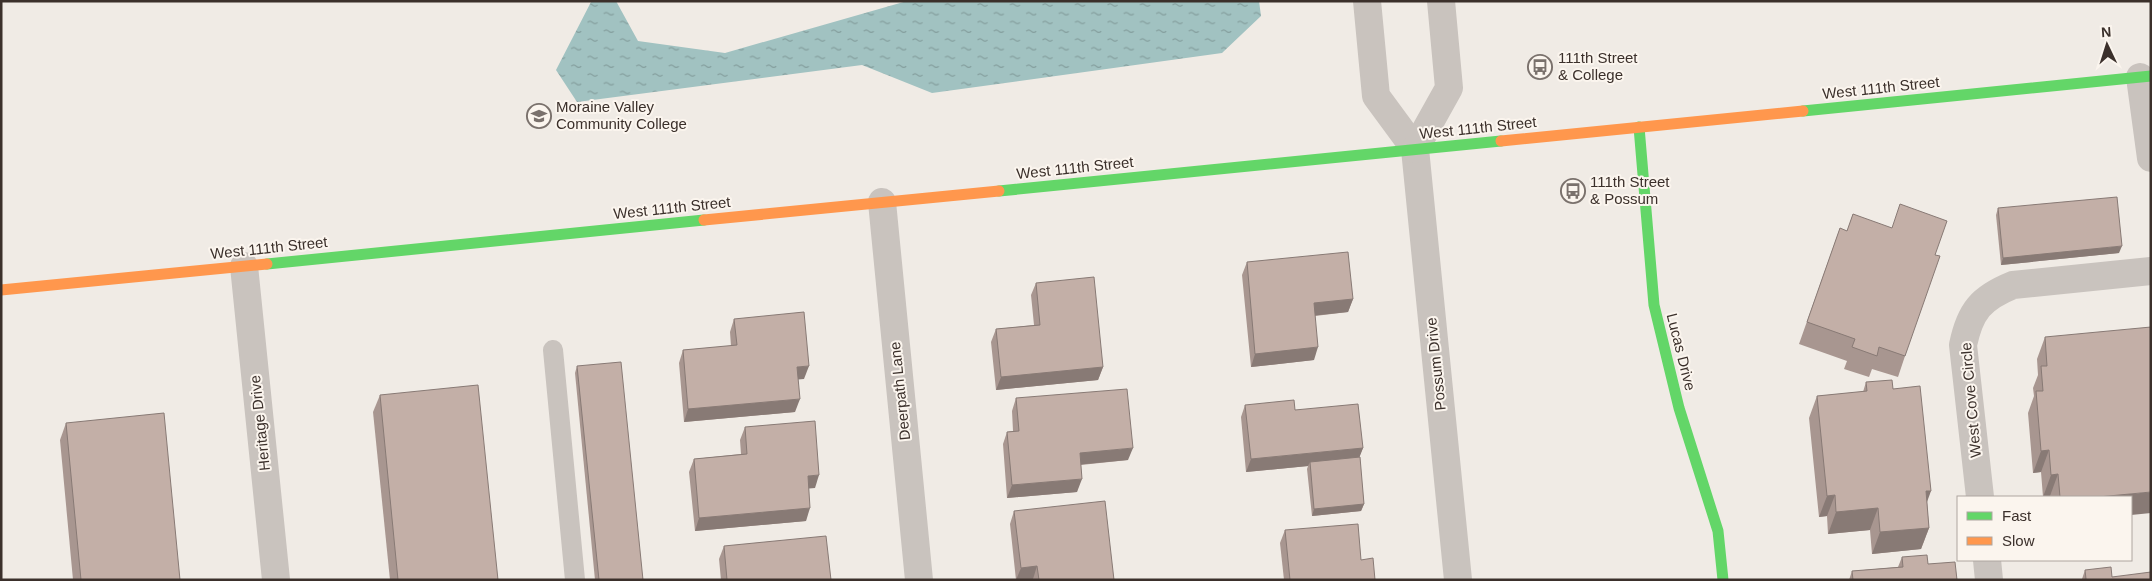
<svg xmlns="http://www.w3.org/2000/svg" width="2152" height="581" viewBox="0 0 2152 581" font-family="Arial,sans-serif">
  <defs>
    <pattern id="water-ripples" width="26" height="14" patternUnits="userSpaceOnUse" patternTransform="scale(1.25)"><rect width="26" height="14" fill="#a1c2c1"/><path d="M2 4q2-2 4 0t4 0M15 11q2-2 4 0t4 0" fill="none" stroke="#849e9d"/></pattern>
  </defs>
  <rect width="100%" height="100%" fill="#f0ebe5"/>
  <path fill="url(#water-ripples)" d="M616 1 638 41 725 53 907 1H1259L1261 16 1222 53 932 93 862 65 577 102 556 70 591 2Z"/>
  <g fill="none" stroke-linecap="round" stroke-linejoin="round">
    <path stroke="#c9c3be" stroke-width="20" d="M553 350 575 580"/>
    <g stroke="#c9c3be" stroke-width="28">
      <path d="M1367 1 1376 96 1415 149"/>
      <path d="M2140 77 2151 158"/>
      <path d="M1415 149 1458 580"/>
      <path d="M1415 149 1449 88 1441 1"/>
      <path d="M882 202 919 580"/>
      <path d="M244 266 276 580"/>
      <path d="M1980 497 1963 345C1970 311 1981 298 2013 285L2151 271"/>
      <path d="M1987 560 1989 580"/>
    </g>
    <g stroke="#63d668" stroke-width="11">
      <path d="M1803 111 2151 76"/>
      <path d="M1639 127 1654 305 1679 408 1718 531 1723 580"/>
      <path d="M999 191 1501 141"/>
      <path d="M267 264 704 220"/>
    </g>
    <g stroke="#ff974d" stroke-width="11">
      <path d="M1501 141 1803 111"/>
      <path d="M704 220 999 191"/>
      <path d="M1 290 267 264"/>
    </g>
  </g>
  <g fill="#a89690">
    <path d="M1998 208 2119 253 2001 265 1996 215Z"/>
    <path d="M1853 214 1935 255 1905 356 1898 377 1872 369 1869 377 1844 369 1847 361 1799 344 1840 228 1847 231Z"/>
    <path d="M1247 262 1353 299 1348 312 1315 316 1314 360 1251 367 1242 275Z"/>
    <path d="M1036 283 1103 367 1098 380 996 390 991 342 996 329 1034 325 1031 295Z"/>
    <path d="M734 319 804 379H798L795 412 684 422 679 363 683 350 731 346 730 332Z"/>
    <path d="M2045 337 2131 497H2043L2041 472 2033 473 2028 413 2034 396 2033 388 2038 375 2037 359Z"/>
    <path d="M577 366 643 580H595L575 373Z"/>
    <path d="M1866 382 1893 389 1927 502 1929 528 1921 549 1872 554 1870 530 1828 534 1827 516 1819 517 1809 418 1817 396 1863 392Z"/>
    <path d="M380 395 498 580H390L373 412Z"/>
    <path d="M1016 398 1128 460 1081 465 1077 492 1007 498 1003 444 1007 432 1013 431 1012 411Z"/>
    <path d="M1245 405 1295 410 1363 448 1359 457 1364 504 1361 511 1312 516 1307 469 1308 466 1246 472 1241 417Z"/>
    <path d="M66 423 180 580H73L60 440Z"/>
    <path d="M745 427 815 488H809L806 521 695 531 689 472 694 459 741 454 740 440Z"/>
    <path d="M1014 511 1114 580H1033V579L1016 580 1010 524Z"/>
    <path d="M1285 530 1361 560 1375 580H1284L1280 543Z"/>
    <path d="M724 546 831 580H721L719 559Z"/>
    <path d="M1902 557 1928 564 1957 580H1849L1852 571 1898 567Z"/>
    <path d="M2085 570 2112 577 2082 579Z"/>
  </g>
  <g fill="#887a75">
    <path d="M2122 246 2119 253 2001 265 2003 258Z"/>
    <path d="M1353 299 1348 312 1310 316 1314 303Z"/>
    <path d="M1318 347 1314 360 1251 367 1255 354Z"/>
    <path d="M809 366 804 379 792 380 797 367Z"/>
    <path d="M1103 367 1098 380 996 390 1001 377Z"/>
    <path d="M800 399 795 412 684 422 688 409Z"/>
    <path d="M1133 448 1128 460 1075 465 1080 453Z"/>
    <path d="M1363 448 1358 461 1310 462 1308 466 1246 472 1251 459Z"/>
    <path d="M2049 450 2041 472 2033 473 2041 451Z"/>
    <path d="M2058 474 2050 496 2043 497 2051 475Z"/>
    <path d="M819 475 815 488 803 489 808 476Z"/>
    <path d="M1082 479 1077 492 1007 498 1012 485Z"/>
    <path d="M1926 491H1931L1923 513Z"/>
    <path d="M2151 492V513L2131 515V497H2098Z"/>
    <path d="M1835 495 1827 516 1819 517 1827 496Z"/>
    <path d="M1364 504 1361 511 1312 516 1314 509Z"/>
    <path d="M810 508 806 521 695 531 699 518Z"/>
    <path d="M1878 508 1870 530 1828 534 1836 512Z"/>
    <path d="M1929 528 1921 549 1872 554 1880 532Z"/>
    <path d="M1037 566 1033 579 1016 580 1021 568Z"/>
  </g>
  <g fill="#c3afa7" stroke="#887a75">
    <path d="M2117 197 2122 246 2003 258 1998 208Z"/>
    <path d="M1900 204 1947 221 1935 255 1940 256 1905 356 1879 347 1877 356 1852 347 1855 339 1807 322 1840 228 1847 231 1853 214 1892 228Z"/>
    <path d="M1348 252 1353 299 1314 303 1318 347 1255 354 1247 262Z"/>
    <path d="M1094 277 1103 367 1001 377 996 329 1040 325 1036 283Z"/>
    <path d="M804 312 809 366 797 367 800 399 688 409 683 350 737 345 734 319Z"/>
    <path d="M2151 327V492L2098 497H2060L2058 474 2051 475 2049 450 2041 451 2036 391H2043L2041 366H2047L2045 337Z"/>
    <path d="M621 362 643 580H599L577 366Z"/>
    <path d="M1892 380 1893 389 1920 386 1931 491H1926L1929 528 1880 532 1878 508 1836 512 1835 495 1827 496 1817 396 1867 391 1866 382Z"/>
    <path d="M478 385 498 580H398L380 395Z"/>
    <path d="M1127 389 1133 448 1080 453 1082 479 1012 485 1007 432 1019 431 1016 398Z"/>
    <path d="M1294 400 1295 410 1358 404 1363 448 1251 459 1245 405Z"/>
    <path d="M164 413 180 580H81L66 423Z"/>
    <path d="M815 421 819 475 808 476 810 508 699 518 694 459 747 454 745 427Z"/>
    <path d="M1360 457 1364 504 1314 509 1310 462Z"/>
    <path d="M1105 501 1114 580H1039L1037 566 1021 568 1014 511Z"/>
    <path d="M1358 524 1361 560 1373 558 1375 580H1290L1285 530Z"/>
    <path d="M826 536 831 580H727L724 546Z"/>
    <path d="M1927 555 1928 564 1955 562 1957 580H1853L1852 571 1903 567 1902 557Z"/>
    <path d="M2111 567 2112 577 2151 572V580H2079L2086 579 2085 570Z"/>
  </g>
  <defs>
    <symbol id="bus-ring" viewBox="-11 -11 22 22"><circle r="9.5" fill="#fbf5ee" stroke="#7a716c" stroke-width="1.5"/><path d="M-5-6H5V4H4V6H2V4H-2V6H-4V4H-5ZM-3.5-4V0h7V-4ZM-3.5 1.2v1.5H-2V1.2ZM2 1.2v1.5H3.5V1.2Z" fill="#7a716c"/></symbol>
    <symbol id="university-ring" viewBox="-11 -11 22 22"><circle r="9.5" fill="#fbf5ee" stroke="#7a716c" stroke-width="1.5"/><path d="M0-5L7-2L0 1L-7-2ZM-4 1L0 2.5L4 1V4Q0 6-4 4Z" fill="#7a716c"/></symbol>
  </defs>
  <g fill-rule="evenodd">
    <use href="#bus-ring" x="1526" y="53" width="28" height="28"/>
    <use href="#university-ring" x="525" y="102" width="28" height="28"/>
    <use href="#bus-ring" x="1559" y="177" width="28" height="28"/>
  </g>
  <g text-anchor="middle" stroke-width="4" stroke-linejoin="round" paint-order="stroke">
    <g font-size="15" fill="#3b302b" stroke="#fbf5ee" text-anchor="start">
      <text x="1558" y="63">111th Street<tspan x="1558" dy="17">&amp; College</tspan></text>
      <text x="556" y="112">Moraine Valley<tspan x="556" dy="17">Community College</tspan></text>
      <text x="1590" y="187">111th Street<tspan x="1590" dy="17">&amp; Possum</tspan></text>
    </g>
    <g font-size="15" fill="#3b302b" stroke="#fbf5ee">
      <text transform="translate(1881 88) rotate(-6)" y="5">West 111th Street</text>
      <text transform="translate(1478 128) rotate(-6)" y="5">West 111th Street</text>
      <text transform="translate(1075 168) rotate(-6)" y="5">West 111th Street</text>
      <text transform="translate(672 208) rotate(-6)" y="5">West 111th Street</text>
      <text transform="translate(269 248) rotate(-6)" y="5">West 111th Street</text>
      <text transform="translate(1681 352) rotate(76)" y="5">Lucas Drive</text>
      <text transform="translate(1436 364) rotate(-96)" y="5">Possum Drive</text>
      <text transform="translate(900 391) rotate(-96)" y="5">Deerpath Lane</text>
      <text transform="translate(1971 400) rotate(-95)" y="5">West Cove Circle</text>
      <text transform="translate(260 423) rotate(-96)" y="5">Heritage Drive</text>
    </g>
  </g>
  <rect width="2152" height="581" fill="none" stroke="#3b302b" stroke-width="5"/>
  <rect x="1957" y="496" width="175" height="65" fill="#fbf5ee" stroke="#aea6a0"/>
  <rect x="1967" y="512" width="25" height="8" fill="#63d668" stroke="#aea6a0"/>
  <text x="2002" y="521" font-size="15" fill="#3b302b">Fast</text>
  <rect x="1967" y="537" width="25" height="8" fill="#ff974d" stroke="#aea6a0"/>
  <text x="2002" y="546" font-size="15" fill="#3b302b">Slow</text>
  <g transform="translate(2107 45) rotate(356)" stroke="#fbf5ee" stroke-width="4" paint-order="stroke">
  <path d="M0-4L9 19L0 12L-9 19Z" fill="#3b302b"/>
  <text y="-8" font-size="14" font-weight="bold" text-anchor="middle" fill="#3b302b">N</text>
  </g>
</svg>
